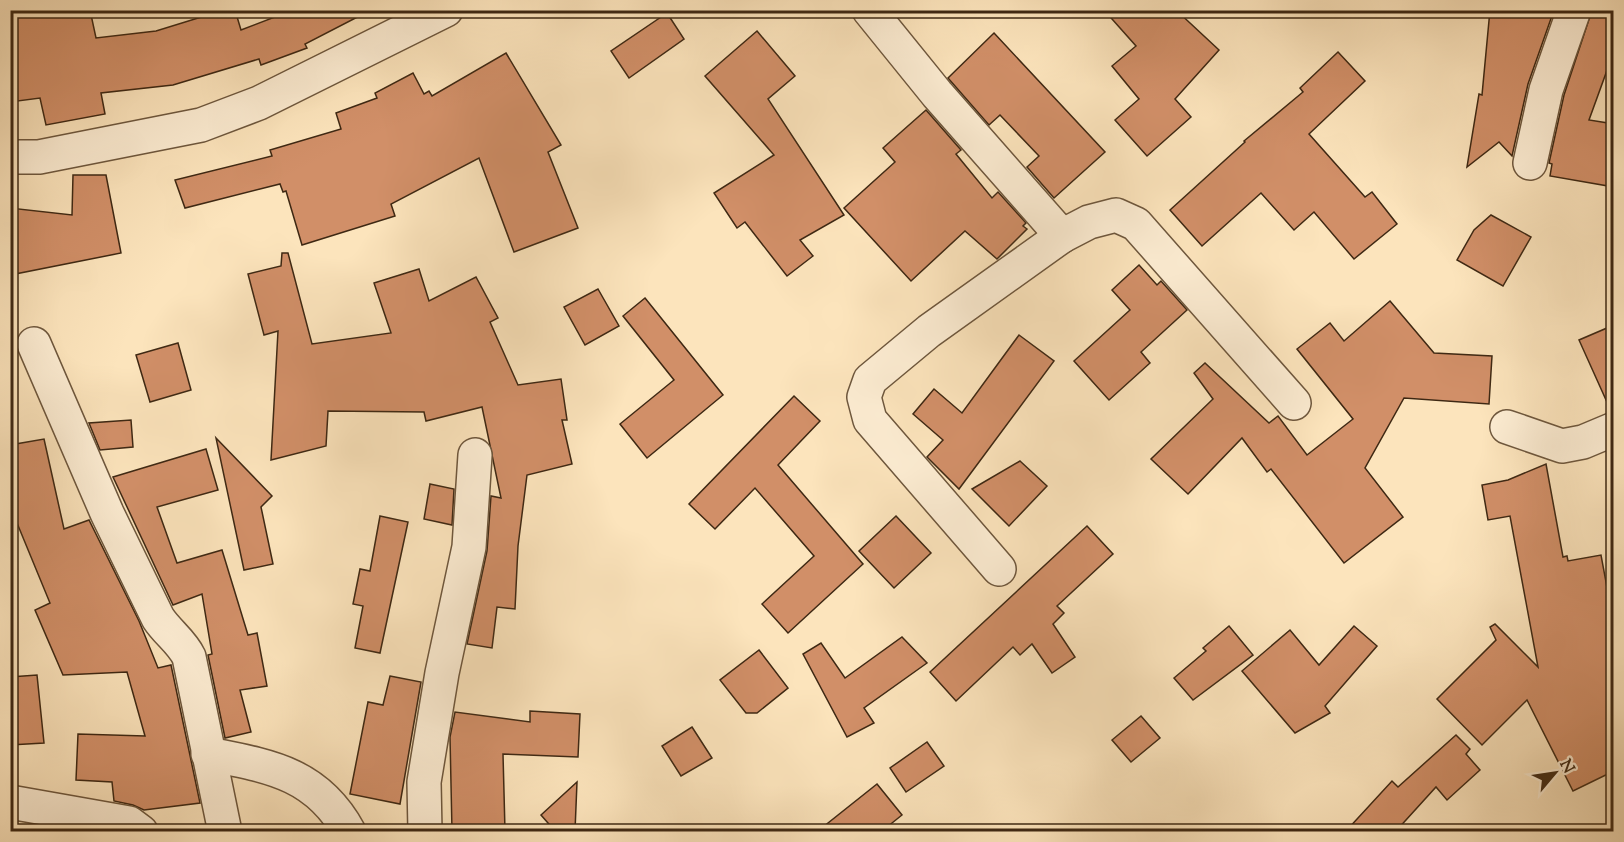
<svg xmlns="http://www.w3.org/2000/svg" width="1624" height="842" viewBox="0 0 1624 842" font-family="'Sorts Mill Goudy',serif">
  <rect width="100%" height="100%" fill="#fce4bc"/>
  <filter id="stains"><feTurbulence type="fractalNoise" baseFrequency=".00333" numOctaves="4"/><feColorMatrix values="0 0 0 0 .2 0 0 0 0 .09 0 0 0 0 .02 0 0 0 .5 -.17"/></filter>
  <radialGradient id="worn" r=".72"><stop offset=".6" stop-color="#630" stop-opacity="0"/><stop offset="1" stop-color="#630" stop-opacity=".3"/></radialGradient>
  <g fill="#d18f68" stroke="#3e2813" stroke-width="1.5">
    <path d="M30 10H90L96 38 156 31 224 10H235L241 30 293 10H371L305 44 307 48 261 65 259 59 173 85 101 93 105 114 46 125 40 98 10 102V12Z"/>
    <path d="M1104 10H1176L1219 50 1175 99 1191 117 1147 156 1115 120 1139 99 1112 66 1136 46Z"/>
    <path d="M1490 10H1554L1528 84 1512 156 1499 142 1467 167 1479 94 1482 95Z"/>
    <path d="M1592 10H1614V51L1589 120 1614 124V187L1550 176 1552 164 1549 163 1564 95Z"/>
    <path d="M667 13 684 39 629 78 611 51Z"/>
    <path d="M757 31 795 76 768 99 844 215 800 240 813 256 787 276 745 222 737 228 714 193 774 155 705 76Z"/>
    <path d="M994 33 1105 152 1054 198 1027 167 1039 156 1000 115 989 125 948 78Z"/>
    <path d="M1338 52 1365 81 1309 134 1365 197 1372 192 1397 224 1354 259 1314 212 1294 230 1261 193 1202 246 1170 210 1245 142 1244 141 1303 92 1300 88Z"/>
    <path d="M506 53 561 145 548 152 578 228 514 252 479 158 391 204 395 216 302 245 286 191 283 192 280 184 185 208 175 180 272 156 270 150 341 129 336 113 377 98 375 93 413 73 424 94 429 91 432 96Z"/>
    <path d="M926 110 961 150 956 154 992 198 998 192 1026 223 1023 226 1027 229 997 259 965 231 911 281 844 208 895 162 883 148Z"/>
    <path d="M73 175H106L121 253 10 275V208L72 215Z"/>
    <path d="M1491 215 1531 237 1503 286 1457 260 1474 230Z"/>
    <path d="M282 253H288L312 344 391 333 374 283 419 269 429 301 476 277 498 318 490 322 518 385 561 379 567 420H562L572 464 527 475 518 546 515 609 497 607 492 648 467 644 487 551 491 496 501 498 482 407 426 421 424 412 328 411 326 446 271 460 278 331 264 335 248 274 281 266Z"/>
    <path d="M1139 265 1157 285 1161 281 1187 310 1141 352 1150 363 1109 400 1074 361 1130 310 1112 290Z"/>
    <path d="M598 289 619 326 585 345 564 307Z"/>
    <path d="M645 298 723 395 647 458 620 424 674 380 623 316Z"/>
    <path d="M1390 301 1434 353 1492 356 1489 404 1404 398 1365 468 1403 517 1344 563 1271 469 1267 472 1242 438 1188 494 1151 459 1213 399 1194 373 1205 363 1269 423 1278 416 1307 455 1353 419 1297 349 1330 323 1344 341Z"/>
    <path d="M1614 325V411H1611L1579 340Z"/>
    <path d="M1019 335 1054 361 959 489 927 457 943 440 913 414 934 389 962 413Z"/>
    <path d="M178 343 191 390 150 402 136 355Z"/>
    <path d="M794 396 820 421 778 465 863 564 788 633 762 604 814 556 755 488 715 529 689 504Z"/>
    <path d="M131 420 133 447 100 450 89 423Z"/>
    <path d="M216 438 272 496 261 507 273 564 244 570Z"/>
    <path d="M44 439 64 529 89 520 139 621 158 668 171 665 200 803 144 810 133 805 114 801 112 782 76 780 78 734 145 736 127 672 63 675 35 610 50 603 10 506V445Z"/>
    <path d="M206 449 218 490 157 507 177 563 222 550 248 635 257 633 267 686 240 690 251 732 225 738 208 655 212 654 202 594 173 605 113 477Z"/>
    <path d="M1020 461 1047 486 1009 526 972 489Z"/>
    <path d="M1546 464 1563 557 1567 556 1568 561 1601 555 1614 625V771L1573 791 1527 700 1482 745 1437 699 1496 640 1490 627 1495 624 1538 667 1510 516 1488 520 1482 485 1508 480Z"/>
    <path d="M430 484 454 489 452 525 424 519Z"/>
    <path d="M380 516 408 522 380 653 355 648 363 606 353 604 360 569 370 571Z"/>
    <path d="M896 516 931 553 894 588 859 551Z"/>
    <path d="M1087 526 1113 554 1057 606 1064 613 1053 624 1075 657 1052 673 1032 644 1020 655 1013 647 956 701 930 672Z"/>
    <path d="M1229 626 1253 655 1193 700 1174 678 1206 651 1203 648Z"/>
    <path d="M1354 626 1377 646 1325 706 1330 713 1295 733 1242 671 1290 630 1319 665Z"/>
    <path d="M902 637 927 663 864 708 874 723 847 737 803 654 821 643 845 678Z"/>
    <path d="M759 650 788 688 757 713H746L720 680Z"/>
    <path d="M37 675 44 743 10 745V677Z"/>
    <path d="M390 676 421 682 400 804 350 794 368 702 383 705Z"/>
    <path d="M530 711 580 714 578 757 503 754 505 831H452L450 737 455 712 530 722Z"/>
    <path d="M1141 716 1160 738 1131 762 1112 740Z"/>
    <path d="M692 727 712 758 681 776 662 746Z"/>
    <path d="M1456 735 1470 749 1466 754 1480 770 1447 800 1436 787 1396 831H1346L1392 781 1398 787Z"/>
    <path d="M927 742 944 766 906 792 890 768Z"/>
    <path d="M577 782 575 831H555L541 815Z"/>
    <path d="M877 784 902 815 882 831H818Z"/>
  </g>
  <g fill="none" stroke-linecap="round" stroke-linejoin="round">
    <defs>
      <g id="minor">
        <path d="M869 10 937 94 1062 236 1089 222 1116 215 1136 224 1294 403"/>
        <path d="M10 157H39L201 125 259 103 446 10"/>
        <path d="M1530 163 1546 90 1574 10"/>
        <path d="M34 344 107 513 158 618C167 632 182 642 189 657L225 832"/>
        <path d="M1507 427 1562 446 1583 442 1614 429"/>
        <path d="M999 569 870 420 864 397 870 380 929 331 1062 236"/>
        <path d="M208 754C269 766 317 773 349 832"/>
        <path d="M10 802 129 823 141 832"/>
        <path d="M425 832 424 782 442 673 469 547 475 455"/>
      </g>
    </defs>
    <use href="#minor" stroke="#6e573d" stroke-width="36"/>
    <use href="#minor" stroke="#fdedd3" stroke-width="33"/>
  </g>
  <rect width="1624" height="842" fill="none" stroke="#fce4bc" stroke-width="36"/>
  <rect x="12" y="12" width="1600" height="818" fill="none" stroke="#3e2813" stroke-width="3"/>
  <rect x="18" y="18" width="1588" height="806" fill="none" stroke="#3e2813" stroke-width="1.5"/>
  <g transform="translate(1555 773) rotate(61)" stroke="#fdedd3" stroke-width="4.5" paint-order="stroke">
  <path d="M0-4.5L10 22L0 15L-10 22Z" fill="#3e2813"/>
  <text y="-9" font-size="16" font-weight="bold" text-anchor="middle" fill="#3e2813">N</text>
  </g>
  <rect width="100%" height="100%" filter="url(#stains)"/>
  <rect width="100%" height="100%" fill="url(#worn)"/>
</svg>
